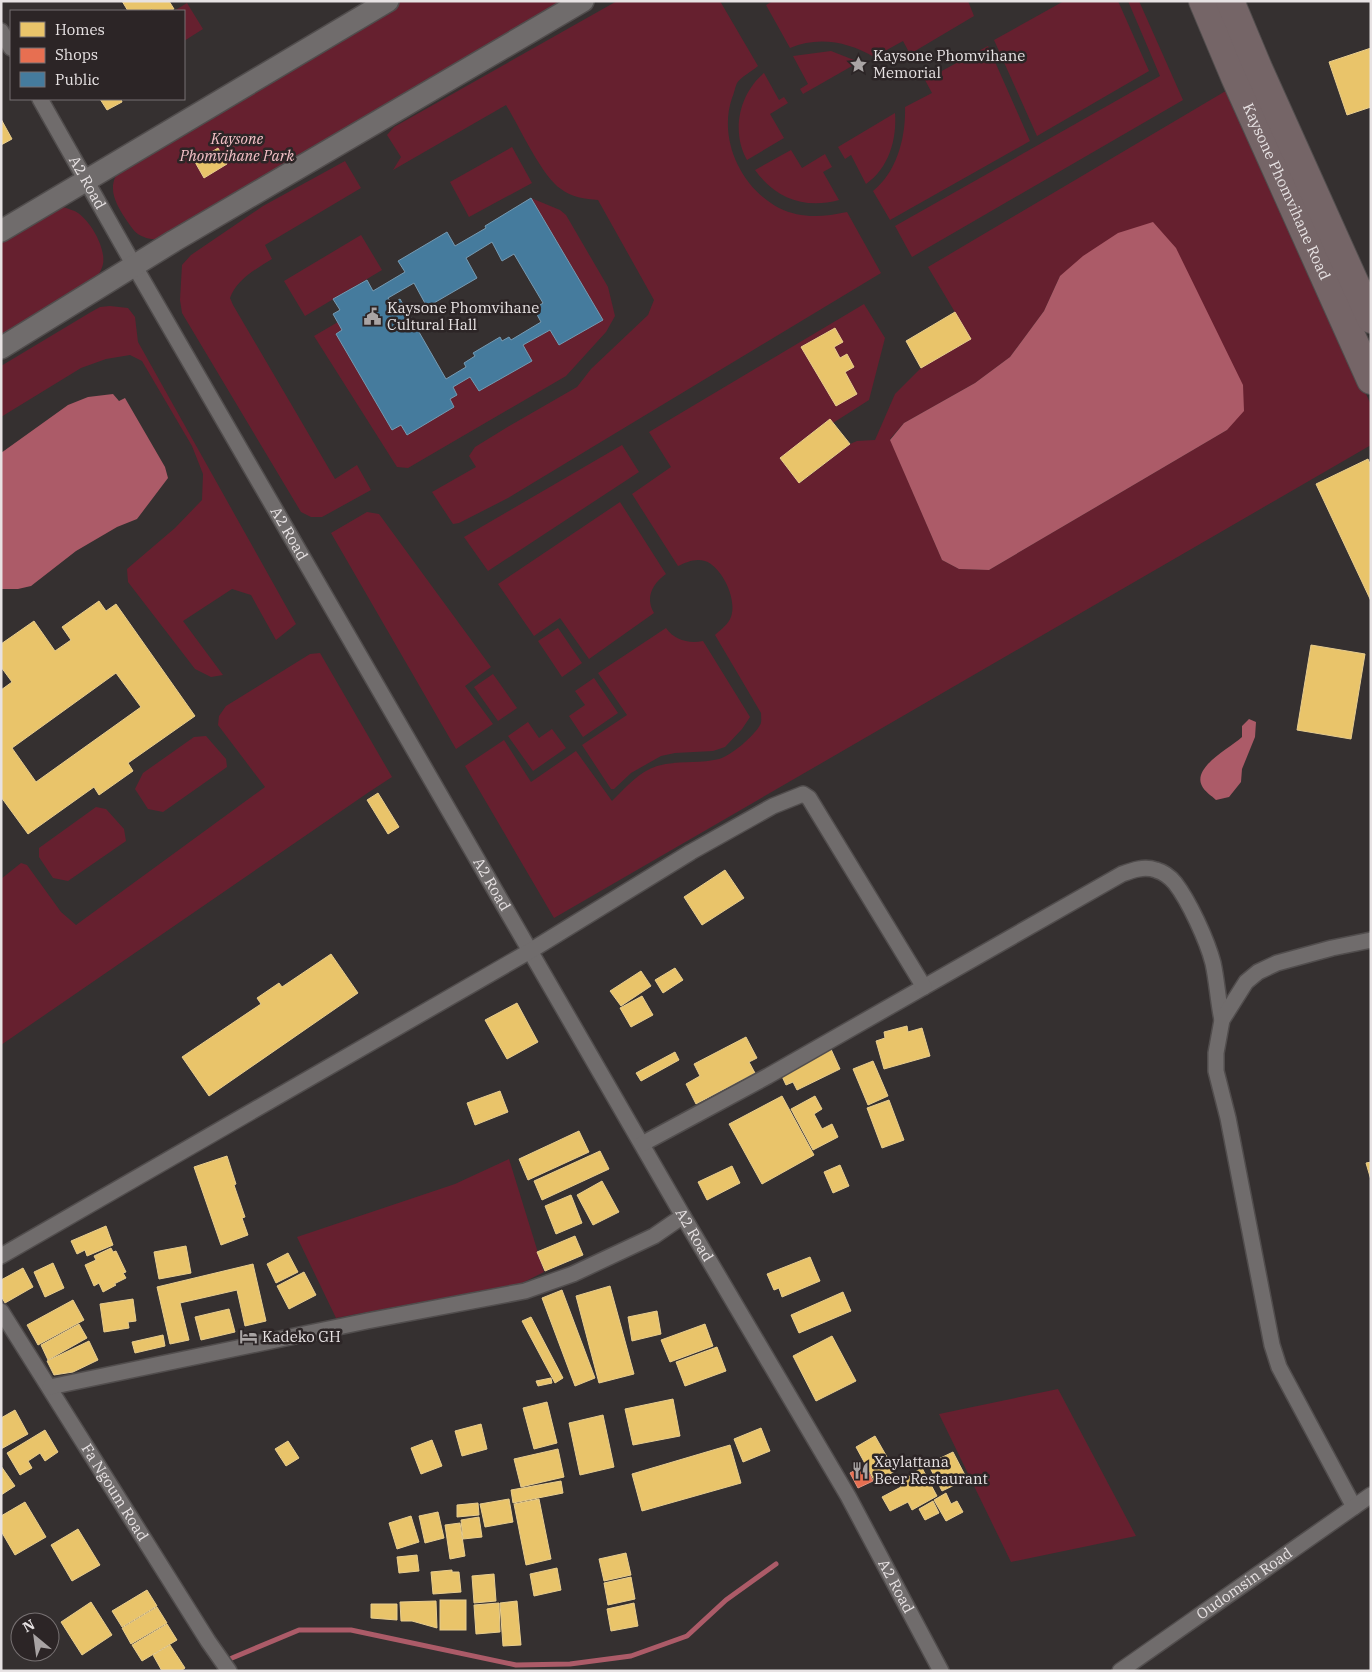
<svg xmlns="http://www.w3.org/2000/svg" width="1372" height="1672" viewBox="0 0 1372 1672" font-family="'IBM Plex Serif',serif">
  <rect width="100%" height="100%" fill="#353030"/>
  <g fill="#66202f" fill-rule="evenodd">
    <path d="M401 1H565L164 238C157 239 150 240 144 237 135 234 132 228 127 221 115 203 105 186 122 167Z"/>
    <path d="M617 1H720L758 66C752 71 741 77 737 83 735 87 734 94 732 98 718 139 741 188 779 208 801 219 824 217 847 212L881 273 508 498 459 523 453 524 432 492 476 467 469 456 475 447 511 425 577 387 591 369 648 315 654 300 598 200C585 199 571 197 561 189 542 177 519 126 506 105L393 170 401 157 387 135 394 127Z"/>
    <path d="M773 1H968L974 16 910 54 903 41 874 57C848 42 819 36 790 48L766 5Z"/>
    <path d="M1064 1H1118L1149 71 1037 136 994 40Z"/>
    <path d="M1128 1H1139L1183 100 912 257 895 226 1160 76Z"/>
    <path d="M187 3 203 29 184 41V11H174Z"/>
    <path d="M988 46 1030 141 890 220 873 191C897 172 906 137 905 107L932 93 925 80Z"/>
    <path d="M831 51 859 62 803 94 800 89 808 84 793 56Z"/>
    <path d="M764 73 779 100 784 97 788 103 770 114 784 138 747 160C731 132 739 94 764 73Z"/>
    <path d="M1229 89 1371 405V445L554 918 465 766 504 740 531 782 576 751 612 801C625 788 640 771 657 766 678 760 699 764 719 759 731 756 755 735 760 725 762 722 761 717 761 713L715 635C719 631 726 626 729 621 740 604 723 567 705 561 695 558 687 562 678 566L632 494 671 467 649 432 864 304 885 338 869 400 833 423 830 419 780 458 800 483 850 444 857 441 875 440 895 394 921 368 971 339 928 267ZM1060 276 1227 430 989 570 959 569 942 560 890 439 904 423 975 383 1010 357 1044 311Z"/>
    <path d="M895 113C897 139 889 168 866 184L851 155 845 159 838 147Z"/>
    <path d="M512 147 532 183 469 217 450 182Z"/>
    <path d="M791 150 802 168 825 154 832 167 823 172 839 200C805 209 776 199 755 170Z"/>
    <path d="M345 161 361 188 265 245 272 259C256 269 237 279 230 298L233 305 335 479 357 465 371 490 322 517H311L301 512 182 313 180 300 182 265 191 255 263 206Z"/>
    <path d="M531 198 560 210 566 215 608 287 615 316 606 332 566 376 408 468 397 467 314 336 338 322 342 330 336 334 392 430 401 425 407 435 454 407 450 399 457 395 453 387 470 377 479 391 532 361 523 345 550 330 559 345 602 320Z"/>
    <path d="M63 207C68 209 74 210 78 213 91 222 106 248 103 264 101 274 94 280 87 286L1 338V239L49 211Z"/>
    <path d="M361 235 382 270 305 316 284 281Z"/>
    <path d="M110 306 128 308 135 317 138 342 296 624 276 640 251 595 232 589 183 621 223 675 211 677 195 669 128 582 127 569 175 528 202 500 203 474 192 446 142 361 130 355 106 359 81 368 1 417V366L91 312 100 307Z"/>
    <path d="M622 445 639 472 488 571 464 537Z"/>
    <path d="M620 502 666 574C652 584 645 598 654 613L589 659 560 618 534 636 498 584Z"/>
    <path d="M367 512 379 514 491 667 465 686 493 724 456 749 331 533Z"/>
    <path d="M558 628 582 663 562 677 538 641Z"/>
    <path d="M666 628C674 640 689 644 703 641L750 717 742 729 725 747 713 751 675 753 661 756 631 773 614 789H611L582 745 627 715 598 673Z"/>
    <path d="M320 653 392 777 369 792 1 1045V879L21 863 27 865 61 912 76 925 265 787 218 725 219 716 226 706 310 654Z"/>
    <path d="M493 674 517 708 498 721 474 687Z"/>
    <path d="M594 678 618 713 583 737 569 716 585 705 575 691Z"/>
    <path d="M528 722 539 738 552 729 566 748 533 771 508 736Z"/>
    <path d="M206 736 226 759 227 767 163 812 148 809 135 789 143 773 194 737Z"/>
    <path d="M96 807 106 809 124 829 126 841 68 881 53 878 39 857V848Z"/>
    <path d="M509 1159 544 1272 522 1283 336 1318 297 1237 455 1184Z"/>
    <path d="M1058 1389 1136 1536 1011 1562 939 1414Z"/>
  </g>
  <g fill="#ac5b68">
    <path d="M1153 222 1176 248 1243 385 1244 411 1227 430 989 570 959 569 942 560 890 440 904 423 975 383 1010 357 1044 311 1060 276 1083 256 1118 233Z"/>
    <path d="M113 394 119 401 125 398 165 467 168 478 137 519 117 527 76 551 31 586 18 589H1V453L68 405 88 397Z"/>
    <path d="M1249 719 1256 722 1255 737 1242 769 1241 782 1229 797 1216 800C1212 796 1204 791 1202 786 1192 767 1230 748 1242 737V726Z"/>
  </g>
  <g fill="#e9c46a" stroke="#e8cd8e" fill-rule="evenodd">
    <path d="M122 1H169L174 9 169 11H153L152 9 147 11H128Z"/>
    <path d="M1371 48V107L1347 115 1329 62Z"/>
    <path d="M100 99H121L122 102 107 110Z"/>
    <path d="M1 119 12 139 1 145Z"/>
    <path d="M218 148 227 164 204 178 195 162Z"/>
    <path d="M955 312 971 339 921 368 906 341Z"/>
    <path d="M835 328 843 342 834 347 840 358 847 354 854 367 845 372 857 394 836 406 801 347Z"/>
    <path d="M830 419 850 444 799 483 780 458Z"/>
    <path d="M1368 459 1371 466V601L1316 484Z"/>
    <path d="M99 601 106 611 116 604 195 716 128 763 133 771 99 795 94 787 28 834 1 797V690L12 682 1 667V644L34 621 55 651 71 640 62 627ZM116 673 141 707 36 782 12 748Z"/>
    <path d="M1311 645 1365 654 1351 739 1297 730Z"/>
    <path d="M378 793 399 827 388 834 367 800Z"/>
    <path d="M725 870 744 898 702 925 684 897Z"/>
    <path d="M331 954 358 993 209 1096 182 1057 261 1004 257 998 279 983 282 987Z"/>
    <path d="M675 968 683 980 663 993 655 980Z"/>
    <path d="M641 971 651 986 621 1006 610 991Z"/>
    <path d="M642 996 653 1015 631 1027 620 1008Z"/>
    <path d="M517 1003 538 1042 507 1059 485 1020Z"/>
    <path d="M907 1026 908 1032 922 1028 930 1056 884 1069 876 1041 885 1038 884 1032Z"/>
    <path d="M746 1037 757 1058 749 1062 755 1073 696 1104 686 1084 700 1076 694 1064Z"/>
    <path d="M830 1047 840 1069 797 1090 793 1082 786 1085 780 1072Z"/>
    <path d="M675 1052 679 1060 641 1081 636 1073Z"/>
    <path d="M873 1061 888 1096 868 1105 853 1069Z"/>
    <path d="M500 1091 508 1112 475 1125 467 1103Z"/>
    <path d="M782 1096 814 1155 762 1184 729 1124Z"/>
    <path d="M815 1096 822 1109 814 1114 822 1129 832 1124 838 1137 813 1150 791 1109Z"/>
    <path d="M889 1100 904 1140 882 1148 867 1108Z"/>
    <path d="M579 1131 589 1152 528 1180 519 1159Z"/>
    <path d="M600 1151 609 1169 542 1200 534 1181Z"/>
    <path d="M227 1156 236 1184 234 1185 245 1217 242 1218 248 1235 221 1245 194 1167Z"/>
    <path d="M1371 1162V1180L1366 1163Z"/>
    <path d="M840 1165 849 1186 833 1193 824 1172Z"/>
    <path d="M732 1166 740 1183 707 1200 698 1182Z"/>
    <path d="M602 1181 619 1212 593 1225 577 1195Z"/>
    <path d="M571 1195 582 1223 556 1234 545 1206Z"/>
    <path d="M106 1226 113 1245 87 1256 85 1250 77 1254 71 1241Z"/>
    <path d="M575 1236 583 1255 545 1271 537 1252Z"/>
    <path d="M186 1246 191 1273 159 1279 154 1252Z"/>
    <path d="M111 1248 113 1252 116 1251 126 1272 123 1273 126 1278 114 1284 116 1285 103 1292 99 1283 94 1286 85 1265 96 1260 94 1256Z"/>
    <path d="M288 1253 298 1272 276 1283 267 1264Z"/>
    <path d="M810 1257 820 1281 782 1297 779 1288 774 1290 767 1274Z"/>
    <path d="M53 1263 64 1288 45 1297 34 1272Z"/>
    <path d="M253 1264 266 1321 245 1326 237 1290 180 1303 189 1340 170 1344 157 1287Z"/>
    <path d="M23 1268 33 1287 5 1303 1 1296V1280Z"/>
    <path d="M304 1272 316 1295 289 1309 277 1286Z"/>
    <path d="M610 1286 634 1374 599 1383 576 1296Z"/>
    <path d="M562 1290 595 1378 575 1386 542 1298Z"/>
    <path d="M843 1292 851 1311 799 1333 791 1315Z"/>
    <path d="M133 1299 136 1321 128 1322 129 1328 104 1332 100 1304Z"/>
    <path d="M73 1300 84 1320 38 1345 27 1325Z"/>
    <path d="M229 1309 235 1332 201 1340 195 1317Z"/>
    <path d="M657 1311 661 1334 632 1341 628 1317Z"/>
    <path d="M531 1317 563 1378 555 1383 522 1321Z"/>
    <path d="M79 1324 87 1338 48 1360 41 1345Z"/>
    <path d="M705 1324 713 1346 670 1362 661 1340Z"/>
    <path d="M163 1335 165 1346 135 1353 132 1342Z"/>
    <path d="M832 1336 856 1381 816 1401 793 1356Z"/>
    <path d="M89 1341 98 1360 73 1372 54 1375 47 1361Z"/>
    <path d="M717 1347 726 1371 685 1386 676 1362Z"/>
    <path d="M551 1378 552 1383 538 1386 536 1381Z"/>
    <path d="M673 1399 680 1436 633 1445 625 1409Z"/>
    <path d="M547 1402 557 1443 534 1449 523 1408Z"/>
    <path d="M15 1410 28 1434 1 1449V1418Z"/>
    <path d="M603 1415 614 1467 580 1475 569 1423Z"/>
    <path d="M481 1424 487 1449 462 1456 455 1431Z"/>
    <path d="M761 1428 770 1451 743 1462 734 1439Z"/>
    <path d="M45 1430 58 1452 45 1461 40 1453 28 1461 32 1468 20 1475 7 1453Z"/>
    <path d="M875 1436 895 1471 875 1482 856 1447Z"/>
    <path d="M432 1440 442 1466 421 1474 411 1448Z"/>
    <path d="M288 1441 299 1458 286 1466 275 1449Z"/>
    <path d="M730 1445 741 1483 642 1511 632 1474Z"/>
    <path d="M558 1449 564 1477 521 1487 514 1459Z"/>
    <path d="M953 1452 967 1479 942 1491 928 1464Z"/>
    <path d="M1 1466 15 1486 1 1495Z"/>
    <path d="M922 1468 937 1496 912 1510 908 1502 890 1511 882 1497 901 1487 898 1482Z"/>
    <path d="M561 1481 563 1493 513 1503 511 1490Z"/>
    <path d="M946 1493 951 1504 957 1501 963 1512 946 1521 934 1500Z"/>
    <path d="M509 1499 513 1522 485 1527 480 1504Z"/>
    <path d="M539 1499 551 1559 526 1565 514 1504Z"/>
    <path d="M933 1501 939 1513 925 1520 919 1509Z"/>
    <path d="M25 1502 46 1537 15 1555 1 1531V1516Z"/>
    <path d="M478 1503 479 1515 457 1517V1505Z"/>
    <path d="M438 1512 444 1538 425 1543 419 1516Z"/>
    <path d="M411 1516 419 1542 397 1549 389 1523Z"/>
    <path d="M479 1517 482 1537 463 1539 461 1520Z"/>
    <path d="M460 1523 465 1556 450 1559 445 1525Z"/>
    <path d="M78 1529 100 1565 72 1581 51 1545Z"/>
    <path d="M626 1553 631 1575 604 1581 599 1559Z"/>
    <path d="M417 1555 419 1571 399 1573 397 1557Z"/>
    <path d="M557 1568 561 1590 534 1596 530 1574Z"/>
    <path d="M452 1570V1572H459L461 1592 433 1594 431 1572Z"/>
    <path d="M494 1574 496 1601 474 1603 472 1576Z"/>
    <path d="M631 1577 635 1599 608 1605 604 1583Z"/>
    <path d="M147 1590 157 1606 122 1627 112 1611Z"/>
    <rect x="440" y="1600" width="26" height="30"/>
    <path d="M436 1601 437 1628 412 1621H401L400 1602Z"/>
    <path d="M517 1601 521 1645 503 1646 500 1603Z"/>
    <path d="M91 1602 112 1635 82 1655 61 1622Z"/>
    <path d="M499 1603 500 1632 476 1634 474 1605Z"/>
    <path d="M634 1603 638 1626 611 1631 607 1609Z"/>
    <path d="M371 1604H397V1620L371 1618Z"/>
    <path d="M157 1607 167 1623 131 1644 122 1628Z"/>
    <path d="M167 1624 177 1640 142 1661 132 1645Z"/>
    <path d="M170 1645 185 1668 181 1671H162L153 1655Z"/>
  </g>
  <path fill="#e76f51" stroke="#e7927d" d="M865 1465 873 1481 858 1488 850 1473Z"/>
  <path fill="#457b9d" stroke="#769ab2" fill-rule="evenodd" d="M531 198 603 320 559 345 550 330 523 345 532 361 479 391 470 377 453 387 457 395 450 399 454 407 407 435 401 425 392 430 336 334 342 330 333 314 340 310 333 299 367 280 373 291 405 272 398 261 447 232 455 246 486 228 485 226ZM492 242 502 261 514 254 543 303 534 309 541 322 511 340 509 337 502 341 500 337 473 353 475 356 464 363 466 367 446 379 400 299 392 304 388 298 414 283 427 307 477 278 466 258Z"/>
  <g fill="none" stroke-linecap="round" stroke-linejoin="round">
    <path stroke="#ac5b68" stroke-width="5" d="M232 1658 299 1630H351L516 1665 570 1664 631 1656 687 1636 726 1600 776 1564"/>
    <defs>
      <g id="street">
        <path d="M1 31 11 48"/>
        <path id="s1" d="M40 99 135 267 432 781 683 1216 848 1496 941 1671"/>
        <path d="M642 1144 768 1076 1122 874C1133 870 1144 866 1156 870 1163 872 1170 877 1175 883 1189 901 1207 940 1213 963 1217 981 1218 1001 1222 1020"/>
        <path d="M1 1256 530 951 691 852 773 806 803 794 809 798 924 987"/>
        <path id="s2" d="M1 1311 208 1641 229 1671"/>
        <path d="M50 1387 367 1321 525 1291 573 1274 654 1236 683 1216"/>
        <path d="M1354 1507 1279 1367 1272 1345 1228 1118 1216 1071V1053L1222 1020 1246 982 1258 972 1277 963 1332 948 1371 940"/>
        <path id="s3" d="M1120 1671 1371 1495"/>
      </g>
      <g id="secondary">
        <path d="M1 231 388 1"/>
        <path d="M1 348 174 241 583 1"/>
      </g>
      <g id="highway">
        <path id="s4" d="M1203 1 1235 77 1371 380"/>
        <path d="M1230 1 1258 68 1371 319"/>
      </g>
    </defs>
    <use href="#street" stroke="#514d4d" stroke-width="18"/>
    <use href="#secondary" stroke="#514d4d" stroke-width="24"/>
    <use href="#highway" stroke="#514d4d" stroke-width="30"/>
    <use href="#street" stroke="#706c6c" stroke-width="15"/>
    <use href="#secondary" stroke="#706c6c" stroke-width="21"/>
    <use href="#highway" stroke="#756567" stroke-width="28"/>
  </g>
  <defs>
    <symbol id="sight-bare" viewBox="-9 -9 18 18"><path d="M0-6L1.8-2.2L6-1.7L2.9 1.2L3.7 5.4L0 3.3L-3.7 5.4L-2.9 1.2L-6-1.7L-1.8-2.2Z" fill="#a9a4a4" stroke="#2c2526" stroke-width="2.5" paint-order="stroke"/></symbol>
    <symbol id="civic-bare" viewBox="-9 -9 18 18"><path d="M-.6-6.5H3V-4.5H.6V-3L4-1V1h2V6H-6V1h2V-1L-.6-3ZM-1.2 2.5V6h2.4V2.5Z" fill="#a9a4a4" stroke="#2c2526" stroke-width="2.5" paint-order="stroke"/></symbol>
    <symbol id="hotel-bare" viewBox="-9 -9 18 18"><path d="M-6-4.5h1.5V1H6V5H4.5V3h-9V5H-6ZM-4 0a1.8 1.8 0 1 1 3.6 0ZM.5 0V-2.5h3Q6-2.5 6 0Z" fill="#a9a4a4" stroke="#2c2526" stroke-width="2.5" paint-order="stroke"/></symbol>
    <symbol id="restaurant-bare" viewBox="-9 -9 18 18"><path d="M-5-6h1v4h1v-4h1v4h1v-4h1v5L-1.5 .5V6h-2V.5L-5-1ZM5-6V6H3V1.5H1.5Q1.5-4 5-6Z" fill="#a9a4a4" stroke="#2c2526" stroke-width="2.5" paint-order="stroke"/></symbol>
  </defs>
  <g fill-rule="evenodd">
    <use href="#sight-bare" x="846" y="52" width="25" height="25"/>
    <use href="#civic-bare" x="360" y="304" width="25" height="25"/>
    <use href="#hotel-bare" x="236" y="1324" width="25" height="25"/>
    <use href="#restaurant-bare" x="848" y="1458" width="25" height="25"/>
  </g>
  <g text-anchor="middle" stroke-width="5" stroke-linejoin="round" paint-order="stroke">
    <g font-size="15" fill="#e7e2e3" stroke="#2c2526" text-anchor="start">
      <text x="873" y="61">Kaysone Phomvihane<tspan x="873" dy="17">Memorial</tspan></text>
      <text x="387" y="313">Kaysone Phomvihane<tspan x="387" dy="17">Cultural Hall</tspan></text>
      <text x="262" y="1342">Kadeko GH</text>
      <text x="874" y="1467">Xaylattana<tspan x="874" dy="17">Beer Restaurant</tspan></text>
    </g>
    <g font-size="15" font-style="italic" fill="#f4c1c7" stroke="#2c2526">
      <text x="237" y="144">Kaysone<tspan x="237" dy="17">Phomvihane Park</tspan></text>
    </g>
    <g font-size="15" fill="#e7e2e3" stroke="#2c2526">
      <text dy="5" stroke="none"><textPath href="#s1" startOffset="96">A2 Road</textPath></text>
      <text dy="5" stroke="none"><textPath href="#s4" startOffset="208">Kaysone Phomvihane Road</textPath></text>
      <text dy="5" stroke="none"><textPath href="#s1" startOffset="501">A2 Road</textPath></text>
      <text dy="5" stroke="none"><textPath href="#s1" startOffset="906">A2 Road</textPath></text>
      <text dy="5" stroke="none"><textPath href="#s1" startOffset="1311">A2 Road</textPath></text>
      <text dy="5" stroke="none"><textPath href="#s2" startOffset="214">Fa Ngoum Road</textPath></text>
      <text dy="5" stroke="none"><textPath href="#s3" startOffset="152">Oudomsin Road</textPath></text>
      <text dy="5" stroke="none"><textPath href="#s1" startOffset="1716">A2 Road</textPath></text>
    </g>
  </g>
  <rect width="1372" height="1672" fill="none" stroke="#e7e2e3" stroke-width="5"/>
  <rect x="10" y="10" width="175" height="90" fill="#2c2526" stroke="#777172"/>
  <rect x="20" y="22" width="25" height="15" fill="#e9c46a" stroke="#777172"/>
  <text x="55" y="35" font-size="15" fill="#e7e2e3">Homes</text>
  <rect x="20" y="48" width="25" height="15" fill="#e76f51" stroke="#777172"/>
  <text x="55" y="60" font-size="15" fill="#e7e2e3">Shops</text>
  <rect x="20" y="72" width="25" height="15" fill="#457b9d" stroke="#777172"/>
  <text x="55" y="85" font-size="15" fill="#e7e2e3">Public</text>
  <g transform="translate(35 1637) rotate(331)"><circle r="24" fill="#2c2526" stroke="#777172"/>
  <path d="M0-4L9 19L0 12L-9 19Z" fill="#a9a4a4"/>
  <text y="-8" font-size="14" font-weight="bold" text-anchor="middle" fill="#e7e2e3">N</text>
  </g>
</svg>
